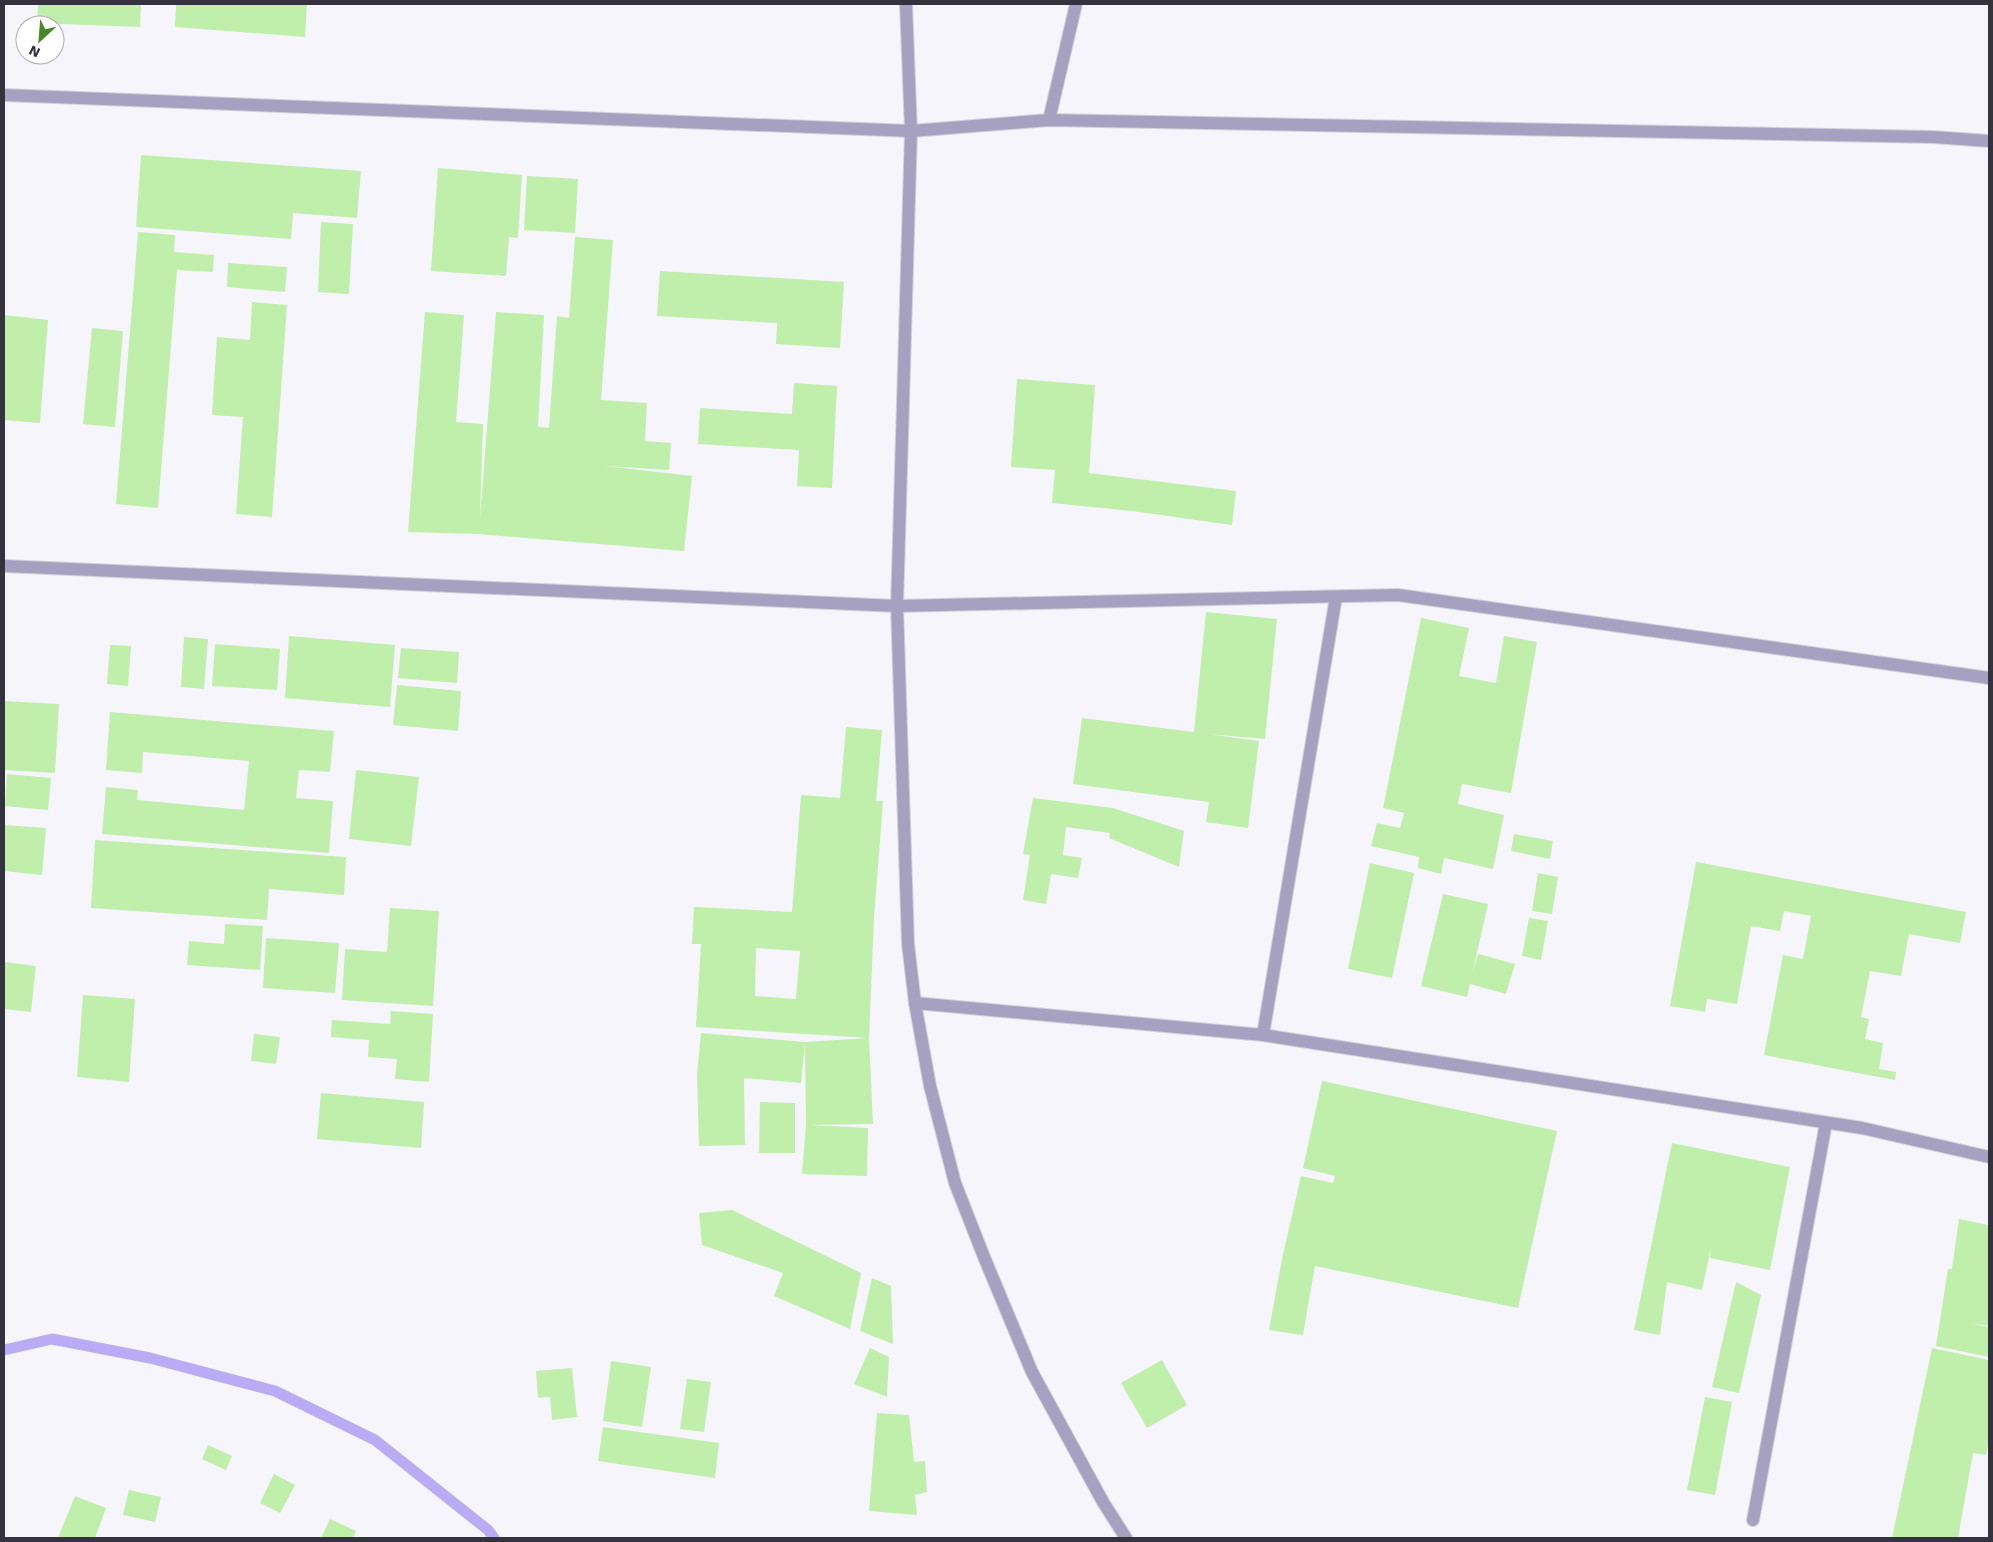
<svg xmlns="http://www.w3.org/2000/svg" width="1993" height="1542" viewBox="0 0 1993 1542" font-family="'Work Sans',sans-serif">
  <rect width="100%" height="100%" fill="#f6f5fc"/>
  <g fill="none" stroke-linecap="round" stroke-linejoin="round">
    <path stroke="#baacf4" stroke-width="11" d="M4 1350 52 1339 150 1358 275 1391 375 1440 488 1530 494 1538"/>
  </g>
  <g fill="#c0eeab" fill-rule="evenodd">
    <path d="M38 4H141L140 27 37 23Z"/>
    <path d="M176 4H307L305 37 175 27Z"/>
    <path d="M141 155 361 171 357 218 293 213 291 239 136 227Z"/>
    <path d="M438 168 522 175 518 238 509 237 506 276 431 271Z"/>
    <path d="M527 176 578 179 575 233 524 230Z"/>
    <path d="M321 222 353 224 349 294 318 292Z"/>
    <path d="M138 232 175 235 174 252 214 255 213 272 177 270 158 508 116 504Z"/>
    <path d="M575 237 613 240 601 400 647 403 645 441 671 443 669 470 605 466 692 476 684 551 478 534 408 532 425 312 464 315 456 422 483 424 480 518 496 312 544 315 538 427 549 428 557 316 569 318Z"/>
    <path d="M228 263 287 267 285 292 227 287Z"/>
    <path d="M660 271 844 282 840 348 776 344 777 323 657 316Z"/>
    <path d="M252 302 287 305 272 517 236 514 243 417 212 415 217 337 250 340Z"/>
    <path d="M4 315 48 320 40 423 4 420Z"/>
    <path d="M92 328 123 331 115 427 83 424Z"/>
    <path d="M1017 379 1095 385 1089 473 1236 491 1232 525 1132 511 1052 503 1055 470 1011 467Z"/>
    <path d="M794 383 837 386 832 488 797 486 799 450 698 444 700 408 792 414Z"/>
    <path d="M1206 612 1277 619 1265 739 1208 734 1259 741 1248 828 1206 822 1209 802 1073 784 1082 718 1194 732Z"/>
    <path d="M1421 618 1469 628 1459 676 1496 683 1504 636 1537 642 1511 793 1462 784 1458 804 1504 815 1493 869 1444 858 1441 874 1418 868 1419 857 1371 846 1377 823 1400 828 1404 813 1383 808Z"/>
    <path d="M289 636 395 645 390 707 285 698Z"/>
    <path d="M184 637 208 639 204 689 181 687Z"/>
    <path d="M215 644 280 649 277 690 212 686Z"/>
    <path d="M110 645 131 646 128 686 107 684Z"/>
    <path d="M401 648 459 652 457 683 398 678Z"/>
    <path d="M397 685 461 691 458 731 393 725Z"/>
    <path d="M4 701 59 704 55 773 4 770Z"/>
    <path d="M110 712 334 731 330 772 299 770 296 798 333 801 329 853 102 834 106 787 138 790 137 800 244 810 249 761 143 752 142 773 106 770Z"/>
    <path d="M846 727 882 730 876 801H883L874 918 869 1038 696 1027 701 944H692L694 907 792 912 801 795 840 798ZM756 948 800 951 796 999 755 996Z"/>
    <path d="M356 770 419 777 411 846 349 839Z"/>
    <path d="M7 774 51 778 48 810 5 806Z"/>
    <path d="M1033 798 1113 808 1184 831 1179 867 1109 838 1110 833 1066 827 1063 855 1082 858 1078 878 1051 874 1046 904 1023 900 1030 855 1023 854Z"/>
    <path d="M4 825 46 828 42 875 4 871Z"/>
    <path d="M1514 834 1553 841 1550 859 1511 851Z"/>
    <path d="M95 840 346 857 344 895 269 889 267 920 91 908Z"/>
    <path d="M1696 862 1966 912 1960 943 1909 934 1901 976 1870 971 1861 1017 1869 1019 1865 1039 1883 1043 1879 1069 1896 1072 1895 1080 1764 1055 1783 955 1803 959 1811 916 1784 911 1780 931 1751 926 1737 1004 1707 999 1705 1012 1670 1006Z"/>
    <path d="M1370 863 1414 873 1392 978 1348 969Z"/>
    <path d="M1538 873 1558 877 1552 914 1532 911Z"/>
    <path d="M1443 894 1488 904 1472 975 1478 954 1515 964 1506 994 1470 984 1467 997 1421 986Z"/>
    <path d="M390 908 439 911 433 1006 342 1000 345 949 387 952Z"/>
    <path d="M1529 918 1548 921 1541 960 1522 956Z"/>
    <path d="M225 924 263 926 260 970 187 965 189 941 224 944Z"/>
    <path d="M266 938 339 943 335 993 263 988Z"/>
    <path d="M4 962 36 966 31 1012 4 1009Z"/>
    <path d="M83 995 135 999 129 1082 77 1077Z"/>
    <path d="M391 1011 433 1014 429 1082 395 1079 397 1059 368 1057 369 1040 331 1037 332 1020 390 1024Z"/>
    <path d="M701 1033 805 1042 869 1038 873 1124 810 1125 868 1128 867 1176 802 1174 806 1124 805 1044 801 1083 744 1078 745 1145 699 1146 697 1074Z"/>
    <path d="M254 1034 280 1037 276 1064 251 1061Z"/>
    <path d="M1322 1081 1557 1131 1518 1308 1315 1266 1303 1335 1269 1330 1282 1259 1301 1176 1333 1183 1335 1176 1303 1168Z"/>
    <path d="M321 1093 424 1102 421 1148 317 1139Z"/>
    <path d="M760 1102 795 1103V1153H759Z"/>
    <path d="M1672 1143 1790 1167 1770 1270 1710 1258 1711 1248 1702 1290 1667 1282 1660 1335 1634 1330Z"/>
    <path d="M732 1210 861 1273 850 1329 774 1296 783 1273 702 1245 699 1213Z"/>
    <path d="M1959 1219 1989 1225V1326L1968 1323 1989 1327V1357L1936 1346 1948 1269H1952Z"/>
    <path d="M872 1278 891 1286 893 1344 860 1331Z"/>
    <path d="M1736 1282 1761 1295 1739 1393 1712 1387Z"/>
    <path d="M870 1348 889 1357 887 1397 854 1384Z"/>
    <path d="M1932 1348 1989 1360V1441L1986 1455 1973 1453 1958 1538H1892Z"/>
    <path d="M1162 1360 1187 1405 1147 1428 1121 1383Z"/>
    <path d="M611 1361 651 1367 642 1427 603 1421Z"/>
    <path d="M572 1368 577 1417 552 1420 550 1397 538 1398 536 1371Z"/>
    <path d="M687 1379 711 1382 704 1432 680 1429Z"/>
    <path d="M1705 1397 1732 1402 1715 1495 1687 1490Z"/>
    <path d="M877 1413 909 1415 914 1462 925 1461 927 1492 915 1495 917 1515 869 1511Z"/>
    <path d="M603 1427 719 1443 715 1478 598 1461Z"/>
    <path d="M208 1445 232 1456 226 1470 202 1459Z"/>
    <path d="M274 1474 295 1485 280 1513 260 1503Z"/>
    <path d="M129 1490 161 1497 155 1522 123 1515Z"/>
    <path d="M75 1496 106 1508 95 1538H58Z"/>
    <path d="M330 1519 356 1531 353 1538H321Z"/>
  </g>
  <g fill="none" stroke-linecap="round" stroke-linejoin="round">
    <defs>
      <g id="minor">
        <path d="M906 4 911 131 897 606 908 944 915 1003 930 1086 955 1183 984 1257 1032 1372 1103 1502 1126 1538"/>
        <path d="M4 95 911 131 1049 120 1933 137 1989 141"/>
        <path d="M1049 120 1076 4"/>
        <path d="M4 566 897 606 1398 595 1989 678"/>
        <path d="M915 1003 1263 1035 1862 1128 1989 1157"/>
        <path d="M1263 1035 1336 597"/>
        <path d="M1753 1520 1826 1123"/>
      </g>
    </defs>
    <use href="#minor" stroke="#d3d2da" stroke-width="14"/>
    <use href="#minor" stroke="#a6a1c0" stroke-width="12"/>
  </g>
  <rect width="1993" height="1542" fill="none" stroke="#34323f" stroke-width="10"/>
  <g transform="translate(40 40) rotate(206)"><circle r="24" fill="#ffffff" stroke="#aeadb2"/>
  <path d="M0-4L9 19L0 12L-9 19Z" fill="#4a8726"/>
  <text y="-8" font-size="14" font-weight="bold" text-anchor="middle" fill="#34323f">N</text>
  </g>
</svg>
